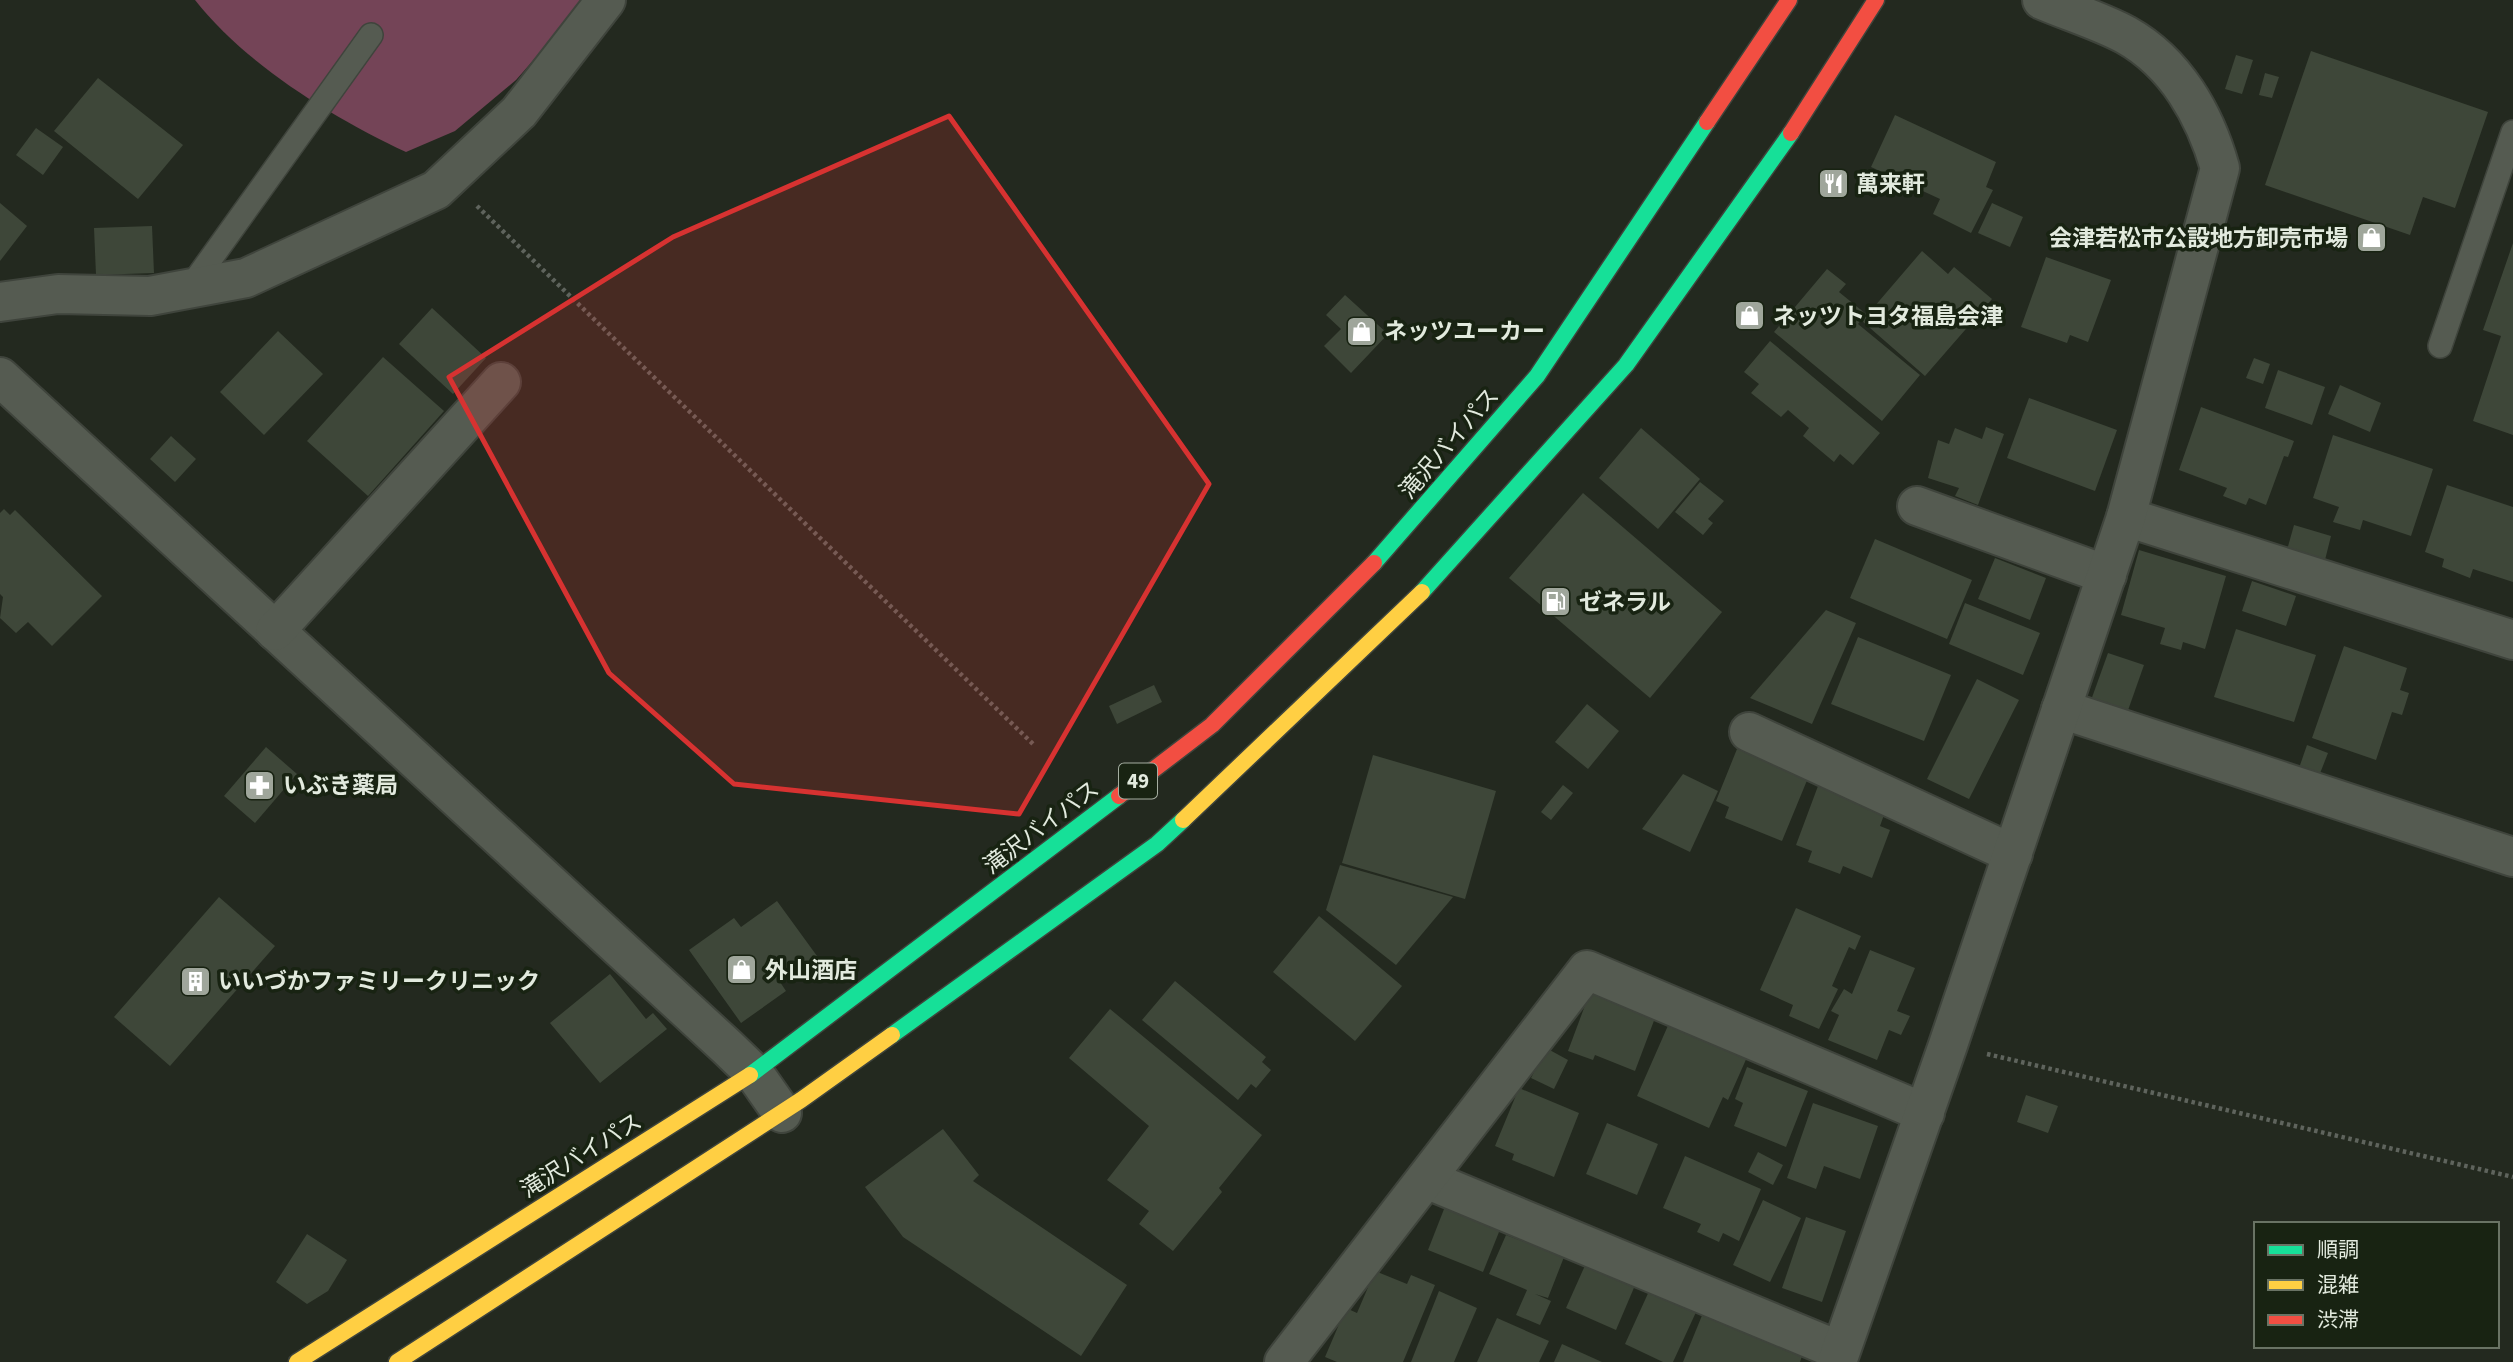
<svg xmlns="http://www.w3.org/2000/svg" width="2513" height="1362" viewBox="0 0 2513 1362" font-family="'Source Sans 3','Noto Sans JP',sans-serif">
  <rect width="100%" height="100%" fill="#23291f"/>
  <path fill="#744457" d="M195 0H586L516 80 455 131 406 152C333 118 245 64 195 0Z"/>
  <g fill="#3e4739">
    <path d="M2311 51 2488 112 2455 208 2423 197 2410 235 2265 185Z"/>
    <path d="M2236 55 2253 60 2242 94 2225 89Z"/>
    <path d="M2265 73 2279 77 2272 98 2259 95Z"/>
    <path d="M98 78 183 145 138 199 54 131Z"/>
    <path d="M1895 115 1996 162 1986 187 1993 190 1971 233 1933 214 1940 199 1871 167Z"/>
    <path d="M36 128 63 147 43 175 16 155Z"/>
    <path d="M0 203 27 226 0 261Z"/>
    <path d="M1992 203 2023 217 2010 247 1978 233Z"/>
    <path d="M152 226 154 273 96 275 94 228Z"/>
    <path d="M2513 243V435L2473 421 2501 336 2483 330Z"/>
    <path d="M1922 251 1948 274 1954 267 1992 299 1925 376 1862 321Z"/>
    <path d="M2046 257 2111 280 2088 342 2070 335 2067 343 2021 327Z"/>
    <path d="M1827 269 1846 284 1839 292 1866 314 1858 324 1920 375 1882 421 1774 332Z"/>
    <path d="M1345 295 1388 334 1351 373 1324 346 1341 329 1326 315Z"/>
    <path d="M432 308 486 358 453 394 399 344Z"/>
    <path d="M278 331 323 374 264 435 220 392Z"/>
    <path d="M1770 341 1880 433 1853 465 1840 454 1834 462 1803 436 1809 428 1788 410 1781 417 1751 393 1759 384 1744 372Z"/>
    <path d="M383 357 444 411 368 496 307 441Z"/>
    <path d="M2254 358 2270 364 2263 384 2246 378Z"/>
    <path d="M2278 370 2325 387 2312 425 2265 408Z"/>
    <path d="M2340 385 2381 403 2370 432 2328 414Z"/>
    <path d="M2029 398 2117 430 2095 491 2007 458Z"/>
    <path d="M2201 407 2294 441 2288 457 2284 456 2266 505 2249 498 2246 505 2223 496 2227 488 2179 470Z"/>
    <path d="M1986 427 2004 434 1978 505 1955 496 1959 488 1928 478 1938 440 1949 444 1955 428 1982 439Z"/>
    <path d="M1641 428 1700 479 1658 529 1599 478Z"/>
    <path d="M2333 435 2433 469 2411 536 2363 520 2360 530 2333 522 2339 507 2313 498Z"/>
    <path d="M171 436 196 459 175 482 150 459Z"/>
    <path d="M1700 482 1724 501 1708 519 1713 523 1703 535 1675 512Z"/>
    <path d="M2447 485 2513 507V582L2473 569 2470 578 2442 567 2444 559 2425 552Z"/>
    <path d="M1583 493 1722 612 1650 698 1509 578Z"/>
    <path d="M4 509 10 515 15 510 102 596 52 646 28 622 16 633 0 618 3 597 0 594V513Z"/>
    <path d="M2294 525 2331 536 2325 560 2287 550Z"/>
    <path d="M1875 539 1972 580 1947 639 1850 598Z"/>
    <path d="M2139 550 2226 576 2205 649 2183 642 2181 650 2160 644 2165 628 2121 615Z"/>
    <path d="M1995 558 2046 578 2030 620 1978 599Z"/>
    <path d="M2252 581 2296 596 2286 626 2242 611Z"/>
    <path d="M1965 603 2040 633 2023 675 1949 644Z"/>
    <path d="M1826 610 1856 623 1812 724 1750 698Z"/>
    <path d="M2236 629 2316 655 2294 722 2214 697Z"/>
    <path d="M1858 637 1951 675 1924 741 1831 704Z"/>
    <path d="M2344 646 2407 668 2400 690 2409 693 2402 715 2392 712 2376 760 2312 738Z"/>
    <path d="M2108 653 2144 665 2126 716 2090 703Z"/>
    <path d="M1977 679 2019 700 1969 799 1927 779Z"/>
    <path d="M1154 685 1162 702 1117 724 1109 706Z"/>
    <path d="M1587 704 1619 731 1588 769 1555 742Z"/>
    <path d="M2307 745 2328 753 2319 776 2299 768Z"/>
    <path d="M266 747 297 774 255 823 224 796Z"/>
    <path d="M1737 749 1808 778 1782 841 1725 818 1729 807 1716 801Z"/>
    <path d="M1373 755 1496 791 1465 899 1342 863Z"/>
    <path d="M1683 774 1718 791 1690 852 1642 829Z"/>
    <path d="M1563 785 1573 793 1551 820 1541 812Z"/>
    <path d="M1818 786 1885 812 1880 826 1890 830 1872 878 1843 866 1840 874 1808 862 1812 851 1796 845Z"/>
    <path d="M1340 865 1453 897 1396 965 1326 910Z"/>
    <path d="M219 897 275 946 170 1066 114 1017Z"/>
    <path d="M777 901 817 956 780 982 786 991 741 1023 689 950 734 918 741 927Z"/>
    <path d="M1796 908 1861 936 1855 950 1849 947 1832 986 1838 989 1819 1029 1789 1016 1793 1005 1760 990Z"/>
    <path d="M1319 916 1402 986 1355 1041 1273 972Z"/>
    <path d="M1870 950 1915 968 1897 1011 1910 1016 1901 1035 1889 1030 1877 1060 1828 1040 1839 1015 1831 1011 1844 989 1852 994Z"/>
    <path d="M610 974 646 1019 653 1013 667 1029 600 1083 550 1023Z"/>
    <path d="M1175 981 1266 1057 1262 1062 1271 1070 1256 1088 1251 1084 1238 1100 1142 1020Z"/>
    <path d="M1590 992 1655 1018 1635 1071 1595 1055 1593 1060 1568 1051Z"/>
    <path d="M1110 1009 1262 1135 1219 1188 1222 1192 1173 1251 1139 1224 1149 1211 1107 1180 1149 1126 1069 1058Z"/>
    <path d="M1670 1021 1748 1055 1728 1100 1723 1097 1709 1128 1637 1096Z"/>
    <path d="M1546 1048 1568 1060 1554 1089 1531 1078Z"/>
    <path d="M1747 1067 1808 1091 1786 1147 1734 1126 1743 1103 1735 1099Z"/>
    <path d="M1519 1088 1579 1113 1554 1177 1512 1160 1514 1154 1495 1146Z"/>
    <path d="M2026 1095 2058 1106 2048 1133 2017 1122Z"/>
    <path d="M1813 1103 1878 1126 1860 1179 1824 1166 1816 1189 1787 1178Z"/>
    <path d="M1607 1123 1658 1144 1637 1195 1586 1174Z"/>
    <path d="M943 1129 979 1175 973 1181 1127 1285 1081 1356 903 1237 865 1187Z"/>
    <path d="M1758 1152 1783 1165 1773 1185 1748 1172Z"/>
    <path d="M1685 1156 1761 1189 1739 1241 1723 1233 1719 1242 1697 1232 1701 1224 1663 1208Z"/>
    <path d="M1763 1200 1801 1218 1770 1282 1733 1265Z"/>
    <path d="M1446 1204 1501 1227 1483 1272 1428 1250Z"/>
    <path d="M1806 1217 1846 1231 1822 1302 1782 1288Z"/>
    <path d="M307 1234 347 1260 328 1291 307 1304 276 1282Z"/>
    <path d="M1506 1235 1564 1257 1548 1298 1535 1294 1551 1301 1540 1325 1516 1315 1527 1290 1489 1274Z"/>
    <path d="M1587 1261 1636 1283 1616 1330 1566 1308Z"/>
    <path d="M1375 1271 1407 1284 1411 1275 1435 1285 1403 1362H1337L1325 1357 1346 1308 1357 1313Z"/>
    <path d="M1650 1289 1697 1310 1673 1362H1663L1625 1344Z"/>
    <path d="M1439 1291 1477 1308 1454 1362H1411Z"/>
    <path d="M1703 1313 1803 1353 1800 1362H1683Z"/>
    <path d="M1497 1318 1549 1341 1539 1362H1477Z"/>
    <path d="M1562 1344 1602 1362H1554Z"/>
  </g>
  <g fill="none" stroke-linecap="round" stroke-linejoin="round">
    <defs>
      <g id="lane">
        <path d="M189 289 371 35"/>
        <path d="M2440 346 2513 132"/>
      </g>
      <g id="street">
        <path d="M0 302 58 294 150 296 246 278 436 190 519 112 606 0"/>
        <path d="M0 377 727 1047 754 1073 782 1113"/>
        <path d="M1917 506 2107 575"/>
        <path d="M2126 517 2513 640"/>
        <path d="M275 631 501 382"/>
        <path d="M2061 709 2513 857"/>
        <path d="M1749 732 2013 854"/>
        <path d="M1426 1179 1840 1351"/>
        <path d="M1284 1362 1587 970 1925 1113"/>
        <path d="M1837 1362 1948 1045 2126 517 2220 168C2205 115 2176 63 2126 35 2100 21 2070 12 2042 0"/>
      </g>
      <g id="fast">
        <path d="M1374 563 1537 376 1707 122"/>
        <path d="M1422 592 1626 365 1791 133"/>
        <path d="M892 1035 1157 844 1183 820"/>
        <path d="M750 1075 1119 796"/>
      </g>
      <g id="slow">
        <path d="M1183 820 1422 592"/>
        <path d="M297 1362 750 1075"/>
        <path d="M397 1362 801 1100 892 1035"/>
      </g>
      <g id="jam">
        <path d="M1707 122 1789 0"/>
        <path d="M1791 133 1876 0"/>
        <path d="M1119 796 1212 725 1374 563"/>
      </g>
    </defs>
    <use href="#lane" stroke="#3f443c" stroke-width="26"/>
    <use href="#street" stroke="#3f443c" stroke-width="42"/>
    <use href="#fast" stroke="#3f443c" stroke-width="19"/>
    <use href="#slow" stroke="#3f443c" stroke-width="19"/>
    <use href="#jam" stroke="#3f443c" stroke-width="19"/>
    <g stroke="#5f645d" stroke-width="4.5" stroke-dasharray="3.5 3.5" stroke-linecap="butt">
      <path d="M477 206 1033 744"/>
      <path d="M1987 1054 2513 1177"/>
    </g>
    <use href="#lane" stroke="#555b51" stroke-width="23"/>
    <use href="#street" stroke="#555b51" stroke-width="38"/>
    <use href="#fast" stroke="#16e098" stroke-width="16"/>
    <use href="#slow" stroke="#ffcf43" stroke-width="16"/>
    <use href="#jam" stroke="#f24e42" stroke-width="16"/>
  </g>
  <path fill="#d73231" fill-opacity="0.2" stroke="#d73231" stroke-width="5" stroke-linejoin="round" d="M949 116 1209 484 1019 814 734 784 609 673 449 377 673 237Z"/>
  <defs>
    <symbol id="restaurant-square" viewBox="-11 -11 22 22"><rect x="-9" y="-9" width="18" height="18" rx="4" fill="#9fa69b" stroke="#182312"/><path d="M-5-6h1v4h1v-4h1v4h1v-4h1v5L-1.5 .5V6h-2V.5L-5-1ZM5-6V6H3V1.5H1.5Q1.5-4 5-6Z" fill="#fff"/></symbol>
    <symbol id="shop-square" viewBox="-11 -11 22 22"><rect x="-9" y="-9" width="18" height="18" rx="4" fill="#9fa69b" stroke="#182312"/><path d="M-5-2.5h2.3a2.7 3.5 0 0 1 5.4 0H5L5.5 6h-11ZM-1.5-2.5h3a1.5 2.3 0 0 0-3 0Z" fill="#fff"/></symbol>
    <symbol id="fuel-square" viewBox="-11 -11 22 22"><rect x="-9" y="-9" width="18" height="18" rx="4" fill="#9fa69b" stroke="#182312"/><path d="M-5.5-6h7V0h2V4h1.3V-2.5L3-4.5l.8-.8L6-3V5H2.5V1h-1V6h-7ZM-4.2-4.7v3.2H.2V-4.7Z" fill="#fff"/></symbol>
    <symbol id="pharmacy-square" viewBox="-11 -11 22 22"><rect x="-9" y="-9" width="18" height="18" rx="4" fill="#9fa69b" stroke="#182312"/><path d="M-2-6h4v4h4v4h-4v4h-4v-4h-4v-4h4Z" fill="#fff"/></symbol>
    <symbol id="building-square" viewBox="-11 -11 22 22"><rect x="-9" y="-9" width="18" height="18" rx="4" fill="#9fa69b" stroke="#182312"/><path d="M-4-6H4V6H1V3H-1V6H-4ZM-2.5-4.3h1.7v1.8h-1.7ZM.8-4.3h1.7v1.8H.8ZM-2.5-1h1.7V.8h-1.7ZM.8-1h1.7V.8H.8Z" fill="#fff"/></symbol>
  </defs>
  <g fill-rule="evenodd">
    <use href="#restaurant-square" x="1816" y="166" width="35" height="35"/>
    <use href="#shop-square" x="2354" y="220" width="35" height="35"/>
    <use href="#shop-square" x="1732" y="298" width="35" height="35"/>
    <use href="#shop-square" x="1344" y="314" width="35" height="35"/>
    <use href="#fuel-square" x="1538" y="584" width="35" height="35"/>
    <use href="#pharmacy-square" x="242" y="768" width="35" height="35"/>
    <use href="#shop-square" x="724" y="952" width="35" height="35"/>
    <use href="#building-square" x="178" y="964" width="35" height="35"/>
  </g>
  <g text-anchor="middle" stroke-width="7" stroke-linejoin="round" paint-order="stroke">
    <rect fill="#182312" stroke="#a5aea1" stroke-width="2" x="1119" y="763.5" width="38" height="35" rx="5"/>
    <g font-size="21" font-weight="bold" fill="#e2eade">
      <text x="1138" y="788">49</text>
    </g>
    <g font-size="23" font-weight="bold" fill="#e2eade" stroke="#182312" text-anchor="start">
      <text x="1856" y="192">萬来軒</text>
      <text x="2348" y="246" text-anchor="end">会津若松市公設地方卸売市場</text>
      <text x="1773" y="324">ネッツトヨタ福島会津</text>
      <text x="1384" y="339">ネッツユーカー</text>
      <text x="1579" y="610">ゼネラル</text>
      <text x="283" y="793">いぶき薬局</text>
      <text x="765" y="978">外山酒店</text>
      <text x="218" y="989">いいづかファミリークリニック</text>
    </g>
    <g font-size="23" fill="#e2eade" stroke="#182312">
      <text transform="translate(1449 443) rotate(-49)" y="8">滝沢バイパス</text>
      <text transform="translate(1041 827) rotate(-37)" y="8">滝沢バイパス</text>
      <text transform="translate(581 1155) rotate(-32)" y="8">滝沢バイパス</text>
    </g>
  </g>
  <rect x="2254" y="1222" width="245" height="126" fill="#182312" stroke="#697364" stroke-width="2"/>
  <rect x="2268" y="1245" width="35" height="10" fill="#16e098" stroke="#697364" stroke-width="2"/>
  <text x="2317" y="1257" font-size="21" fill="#e2eade">順調</text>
  <rect x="2268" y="1280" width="35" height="10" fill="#ffcf43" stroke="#697364" stroke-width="2"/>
  <text x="2317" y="1292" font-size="21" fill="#e2eade">混雑</text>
  <rect x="2268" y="1315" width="35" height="10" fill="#f24e42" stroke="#697364" stroke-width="2"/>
  <text x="2317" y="1327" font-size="21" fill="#e2eade">渋滞</text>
</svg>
